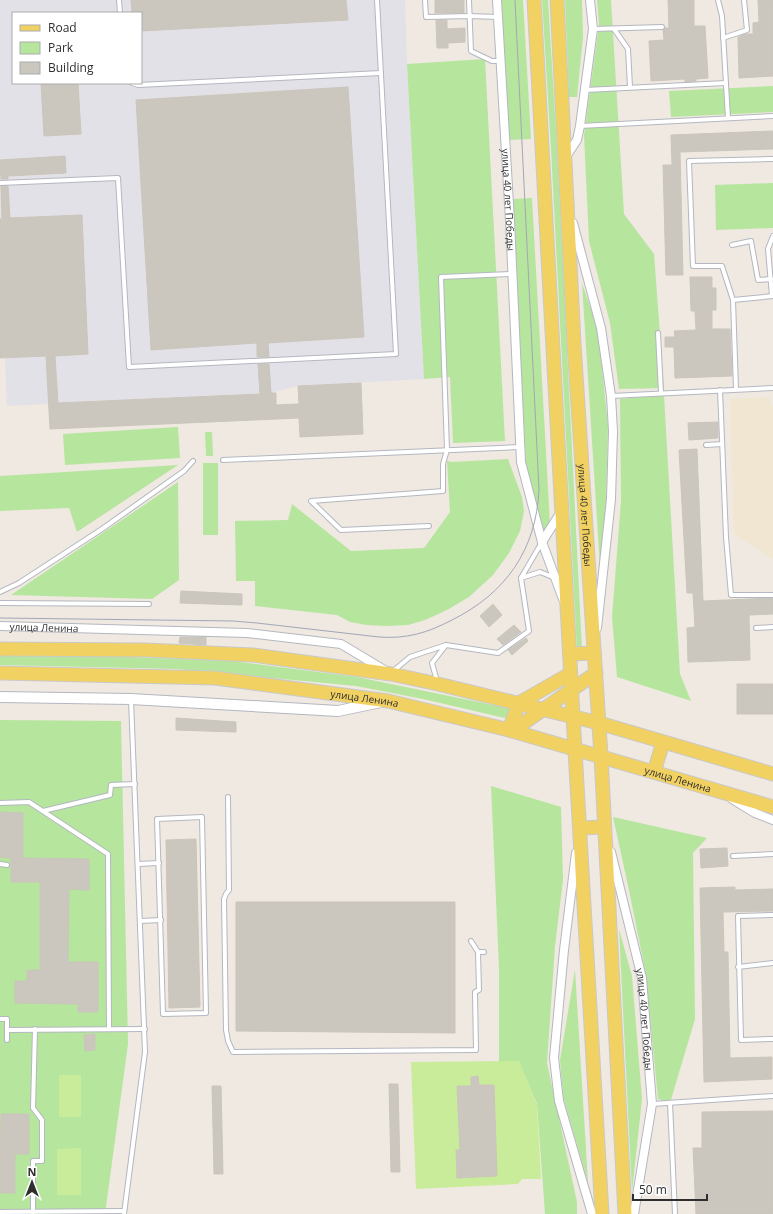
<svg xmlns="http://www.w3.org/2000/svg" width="773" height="1214" viewBox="0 0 773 1214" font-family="'Open Sans',sans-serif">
  <rect width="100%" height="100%" fill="#efe9e1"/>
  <path fill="#e3e1e8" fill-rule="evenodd" d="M0 0H405L407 64 424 379 298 386 271 393 7 406 5 358H0ZM13 13H141V83H13Z"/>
  <path fill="#f0e6d1" d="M770 397 771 405H773V559L734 534 730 399Z"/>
  <g fill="#b6e59e">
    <path d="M501 0H523L531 139 508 140Z"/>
    <path d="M542 0H548L557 148 582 650H577L551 149Z"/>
    <path d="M565 0H582L583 37 577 97H569Z"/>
    <path d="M597 0H611L624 214 654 254 664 388 619 389 610 323 589 241 584 135 599 25Z"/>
    <path d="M485 59 505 441 453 443 450 377 424 379 407 64Z"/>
    <path d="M773 86V112L671 117 669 91Z"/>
    <path d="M773 183V228L716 230 715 185Z"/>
    <path d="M532 198 550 525 544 533 526 463 512 199Z"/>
    <path d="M582 283 598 330 608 425 606 505 600 567Z"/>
    <path d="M664 395 680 674 691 701 617 677 612 617 621 501 620 399Z"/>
    <path d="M178 427 180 458 65 465 63 434Z"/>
    <path d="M205 432H212L213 456H206Z"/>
    <path d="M508 459 522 497 524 511 520 531 509 553 493 575 469 597 447 610 425 620 408 625 387 626 367 625 350 622 337 615 255 606V581H236L235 521 288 520 292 504 351 551 424 548 450 512 447 461 452 462Z"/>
    <rect x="203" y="463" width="15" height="72"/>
    <path d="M178 465 77 532 69 508 0 511V476Z"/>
    <path d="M178 482 179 580 152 599 11 595Z"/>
    <path d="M0 655 105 656 232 661 357 677 512 709 509 719 423 699 356 686 177 669 0 665Z"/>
    <path d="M0 720 121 721 128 1044 105 1214H0Z"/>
    <path d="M491 786 561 807 563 880 555 946 547 1063 577 1202V1214H545L537 1104 519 1062H499V967Z"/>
    <path d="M613 817 707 838 693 853 695 1019 670 1103 658 1099 646 975 629 890Z"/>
    <path d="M619 929 632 976 642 1099 632 1192Z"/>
    <path d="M575 970 588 1182 563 1096 560 1060Z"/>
  </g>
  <g fill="#c9ec9a">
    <path d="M519 1061 537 1105 541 1179H522L518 1184 416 1189 411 1062Z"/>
    <rect x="59" y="1075" width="22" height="42"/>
    <path d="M81 1148V1195H57V1149Z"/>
  </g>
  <g fill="#cbc7bf" stroke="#cbc5ba">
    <path d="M131 0H346L348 20 141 31V13H132Z"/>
    <rect x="435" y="0" width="29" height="13"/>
    <path d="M668 0H694V26H705L708 78 696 79V81L685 82V79L651 81 649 41 664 40 663 30 665 28H669Z"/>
    <path d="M758 0H773V76L739 78 738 37 745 34H753V23L759 22Z"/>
    <path d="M436 20H447V29L465 28V42L448 43V48H437Z"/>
    <path d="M41 83H78L81 134 44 136Z"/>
    <path d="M348 87 364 337 268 343 269 357H257V343L151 350 136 100Z"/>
    <path d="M773 131V149L680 152 683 275H666L663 165H672L671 135Z"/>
    <path d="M65 156 66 173 8 176V179H1L0 160Z"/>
    <path d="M1 186H8L10 218 82 215 88 354 55 356 58 403 260 394 258 364H269L271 393H276V405L299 404 298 386 361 383 363 434 300 437 299 418 50 429 46 356 0 358V219H2Z"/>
    <path d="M690 277H712V288H716V310H712V329H730L732 376 675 378 674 347H665V337H675L674 331 696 330 695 311H691Z"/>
    <path d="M718 422V438L689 440 688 423Z"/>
    <path d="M697 449 703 601 773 598V614L749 615 750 660 688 662 687 628 695 627 693 593H687L679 450Z"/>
    <path d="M181 591 242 594V605L180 603Z"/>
    <path d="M493 604 502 615 489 627 480 616Z"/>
    <path d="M514 625 521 632 503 645 497 639Z"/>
    <path d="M180 637H206V645L179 643Z"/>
    <path d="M526 638 528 641 512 655 508 650Z"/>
    <rect x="737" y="684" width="36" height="30"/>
    <path d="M176 718 236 722V732L176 730Z"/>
    <path d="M0 812 23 813V858L89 859V890L69 889 68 962H98V1012H78V1004L15 1003V981H27V970H40V882H11V858L0 857Z"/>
    <path d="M196 839 200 1007 169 1008 166 840Z"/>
    <path d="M727 848 728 866 701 868 700 849Z"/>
    <path d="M735 887V890L773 889V911L723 912 724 952H728L730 1058 772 1057V1079L704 1082 700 888Z"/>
    <path d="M236 902H455V1033L236 1031Z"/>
    <path d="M95 1034V1050L85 1051 84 1035Z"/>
    <path d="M478 1076 479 1085H494L497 1176 457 1178 456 1150H460L457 1086H471V1077Z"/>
    <path d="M389 1084H398L400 1172H391Z"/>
    <path d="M212 1086H221L223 1174H214Z"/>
    <path d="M773 1111V1214H696L693 1148H702V1112Z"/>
    <path d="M1 1114H29V1154H15V1193H0Z"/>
  </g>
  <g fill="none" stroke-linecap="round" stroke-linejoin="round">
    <defs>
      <g id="service">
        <path d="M119 0 120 13"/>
        <path d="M425 0 426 17 469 16 498 17"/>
        <path d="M469 0 471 51 492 61H501"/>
        <path d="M718 0 722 16 728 118"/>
        <path d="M593 29 662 27"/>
        <path d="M614 29 628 49 630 87"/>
        <path d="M723 38 747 30 744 0"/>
        <path d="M132 83 138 85 381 73"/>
        <path d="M585 90 726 83"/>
        <path d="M580 126 773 116"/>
        <path d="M0 183 118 178 129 367 396 354 377 0"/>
        <path d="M732 245 751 241 758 280 771 279"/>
        <path d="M772 296 768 249 773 236"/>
        <path d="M733 300 773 296"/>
        <path d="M658 333 661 393"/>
        <path d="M736 389 733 300 722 266H693L689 161 773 159"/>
        <path d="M720 390 726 537 731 595H773"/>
        <path d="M611 396 773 388"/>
        <path d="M706 445 722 444"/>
        <path d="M223 460 520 447"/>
        <path d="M429 526 341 530 311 501 443 491V464L447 450 441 277 512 274"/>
        <path d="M521 578 540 572 555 578"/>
        <path d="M0 592 19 583 102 529 184 471 193 461"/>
        <path d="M0 603 149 604"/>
        <path d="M756 628 773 627"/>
        <path d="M392 672 410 657 446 645 498 653 529 631 521 578 542 542"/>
        <path d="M437 681 432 663 446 645"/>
        <path d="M228 797 229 890 226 894 224 899 226 1030 228 1041 233 1052 476 1050 475 992 479 990 478 952"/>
        <path d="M0 803 29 802 108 854 109 1029"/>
        <path d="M43 811 110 795 111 785 135 784"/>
        <path d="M202 817 206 1013 163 1014 157 819Z"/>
        <path d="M733 856 773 854"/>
        <path d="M0 864 7 865"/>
        <path d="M138 864 159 863"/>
        <path d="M773 915 738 916 741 1040 773 1039"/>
        <path d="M140 921 161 920"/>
        <path d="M471 941 478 952H484"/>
        <path d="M738 967 773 963"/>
        <path d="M0 1019H7V1040"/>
        <path d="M7 1030 145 1029"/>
        <path d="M670 1103 675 1214"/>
        <path d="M652 1104 773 1096"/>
        <path d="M0 1212 124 1211"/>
        <path d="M33 1212V1161H42V1120L33 1108 35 1029"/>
        <path d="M124 1214 145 1052 131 700"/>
      </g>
      <g id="minor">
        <path id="s1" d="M497 0 510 221 521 462 542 542 563 599"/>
        <path d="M565 158 577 140 580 126 593 29 590 0"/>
        <path d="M573 223 601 328 611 396 613 431 611 499 597 628"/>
        <path d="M542 542 561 512"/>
        <path id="s2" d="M0 626 247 633 341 644 386 671"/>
        <path d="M732 799 755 813 773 820"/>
        <path id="s3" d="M611 852 642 978 652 1104 634 1214"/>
        <path d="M576 853 564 950 554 1058 559 1101 592 1214"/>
      </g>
      <path id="tertiary" d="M0 697 131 699 338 711 381 702"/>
      <g id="primary">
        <path d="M534 0 573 716 602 1214"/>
        <path id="s4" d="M557 0 574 344 601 756 625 1214"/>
        <path d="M0 649 146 650 253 655 391 674 438 684 599 723 773 774"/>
        <path d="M570 654 594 653"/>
        <path id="s5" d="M0 673 215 678 388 701 509 730 773 807"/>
        <path d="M509 730 519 703 570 674"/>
        <path d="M512 731 596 673"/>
        <path d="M654 772 663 742"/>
        <path d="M580 828 604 827"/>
      </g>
    </defs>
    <use href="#service" stroke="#b4b7c1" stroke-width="6"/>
    <use href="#minor" stroke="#b4b7c1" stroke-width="10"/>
    <use href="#tertiary" stroke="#b4b7c1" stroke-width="12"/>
    <use href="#primary" stroke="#c9c9c9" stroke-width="15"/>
    <use href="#service" stroke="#fff" stroke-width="4"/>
    <use href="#minor" stroke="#fff" stroke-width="8"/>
    <use href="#tertiary" stroke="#fff" stroke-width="10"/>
    <use href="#primary" stroke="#f2d163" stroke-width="13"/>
    <path stroke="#a3a6b8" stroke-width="1" d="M0 618 233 621 257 623 379 637C407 639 427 633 452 620 506 593 536 550 539 490L515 0"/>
  </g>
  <g text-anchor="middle" stroke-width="3.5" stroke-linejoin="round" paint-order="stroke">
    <g font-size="10" fill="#2e2e2e" stroke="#fff">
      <text dy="4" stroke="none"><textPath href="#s1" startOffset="200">улица 40 лет Победы</textPath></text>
      <text dy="4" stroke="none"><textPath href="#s4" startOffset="516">улица 40 лет Победы</textPath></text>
      <text dy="4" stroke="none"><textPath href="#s2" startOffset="44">улица Ленина</textPath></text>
      <text dy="4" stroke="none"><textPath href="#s5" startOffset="366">улица Ленина</textPath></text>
      <text dy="4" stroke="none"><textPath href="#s5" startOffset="690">улица Ленина</textPath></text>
      <text dy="4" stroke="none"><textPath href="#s3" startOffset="171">улица 40 лет Победы</textPath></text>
    </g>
  </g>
  <rect x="12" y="12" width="130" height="72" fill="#ffffff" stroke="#ababab"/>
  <rect x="20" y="25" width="20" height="6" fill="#f2d163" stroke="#ababab"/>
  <text x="48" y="32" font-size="12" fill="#2e2e2e">Road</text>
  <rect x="20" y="42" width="20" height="12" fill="#b6e59e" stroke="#ababab"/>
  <text x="48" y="52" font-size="12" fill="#2e2e2e">Park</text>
  <rect x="20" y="62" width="20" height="12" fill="#cbc7bf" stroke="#ababab"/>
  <text x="48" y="72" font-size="12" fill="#2e2e2e">Building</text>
  <g transform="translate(32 1182)" stroke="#ffffff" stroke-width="3" paint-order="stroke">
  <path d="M0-3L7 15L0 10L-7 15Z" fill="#2e2e2e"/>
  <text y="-6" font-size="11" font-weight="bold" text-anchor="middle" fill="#2e2e2e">N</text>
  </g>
  <path d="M633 1194v6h74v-6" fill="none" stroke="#2e2e2e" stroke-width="2"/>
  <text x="639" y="1194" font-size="12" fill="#2e2e2e" stroke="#ffffff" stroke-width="3" paint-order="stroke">50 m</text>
</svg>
